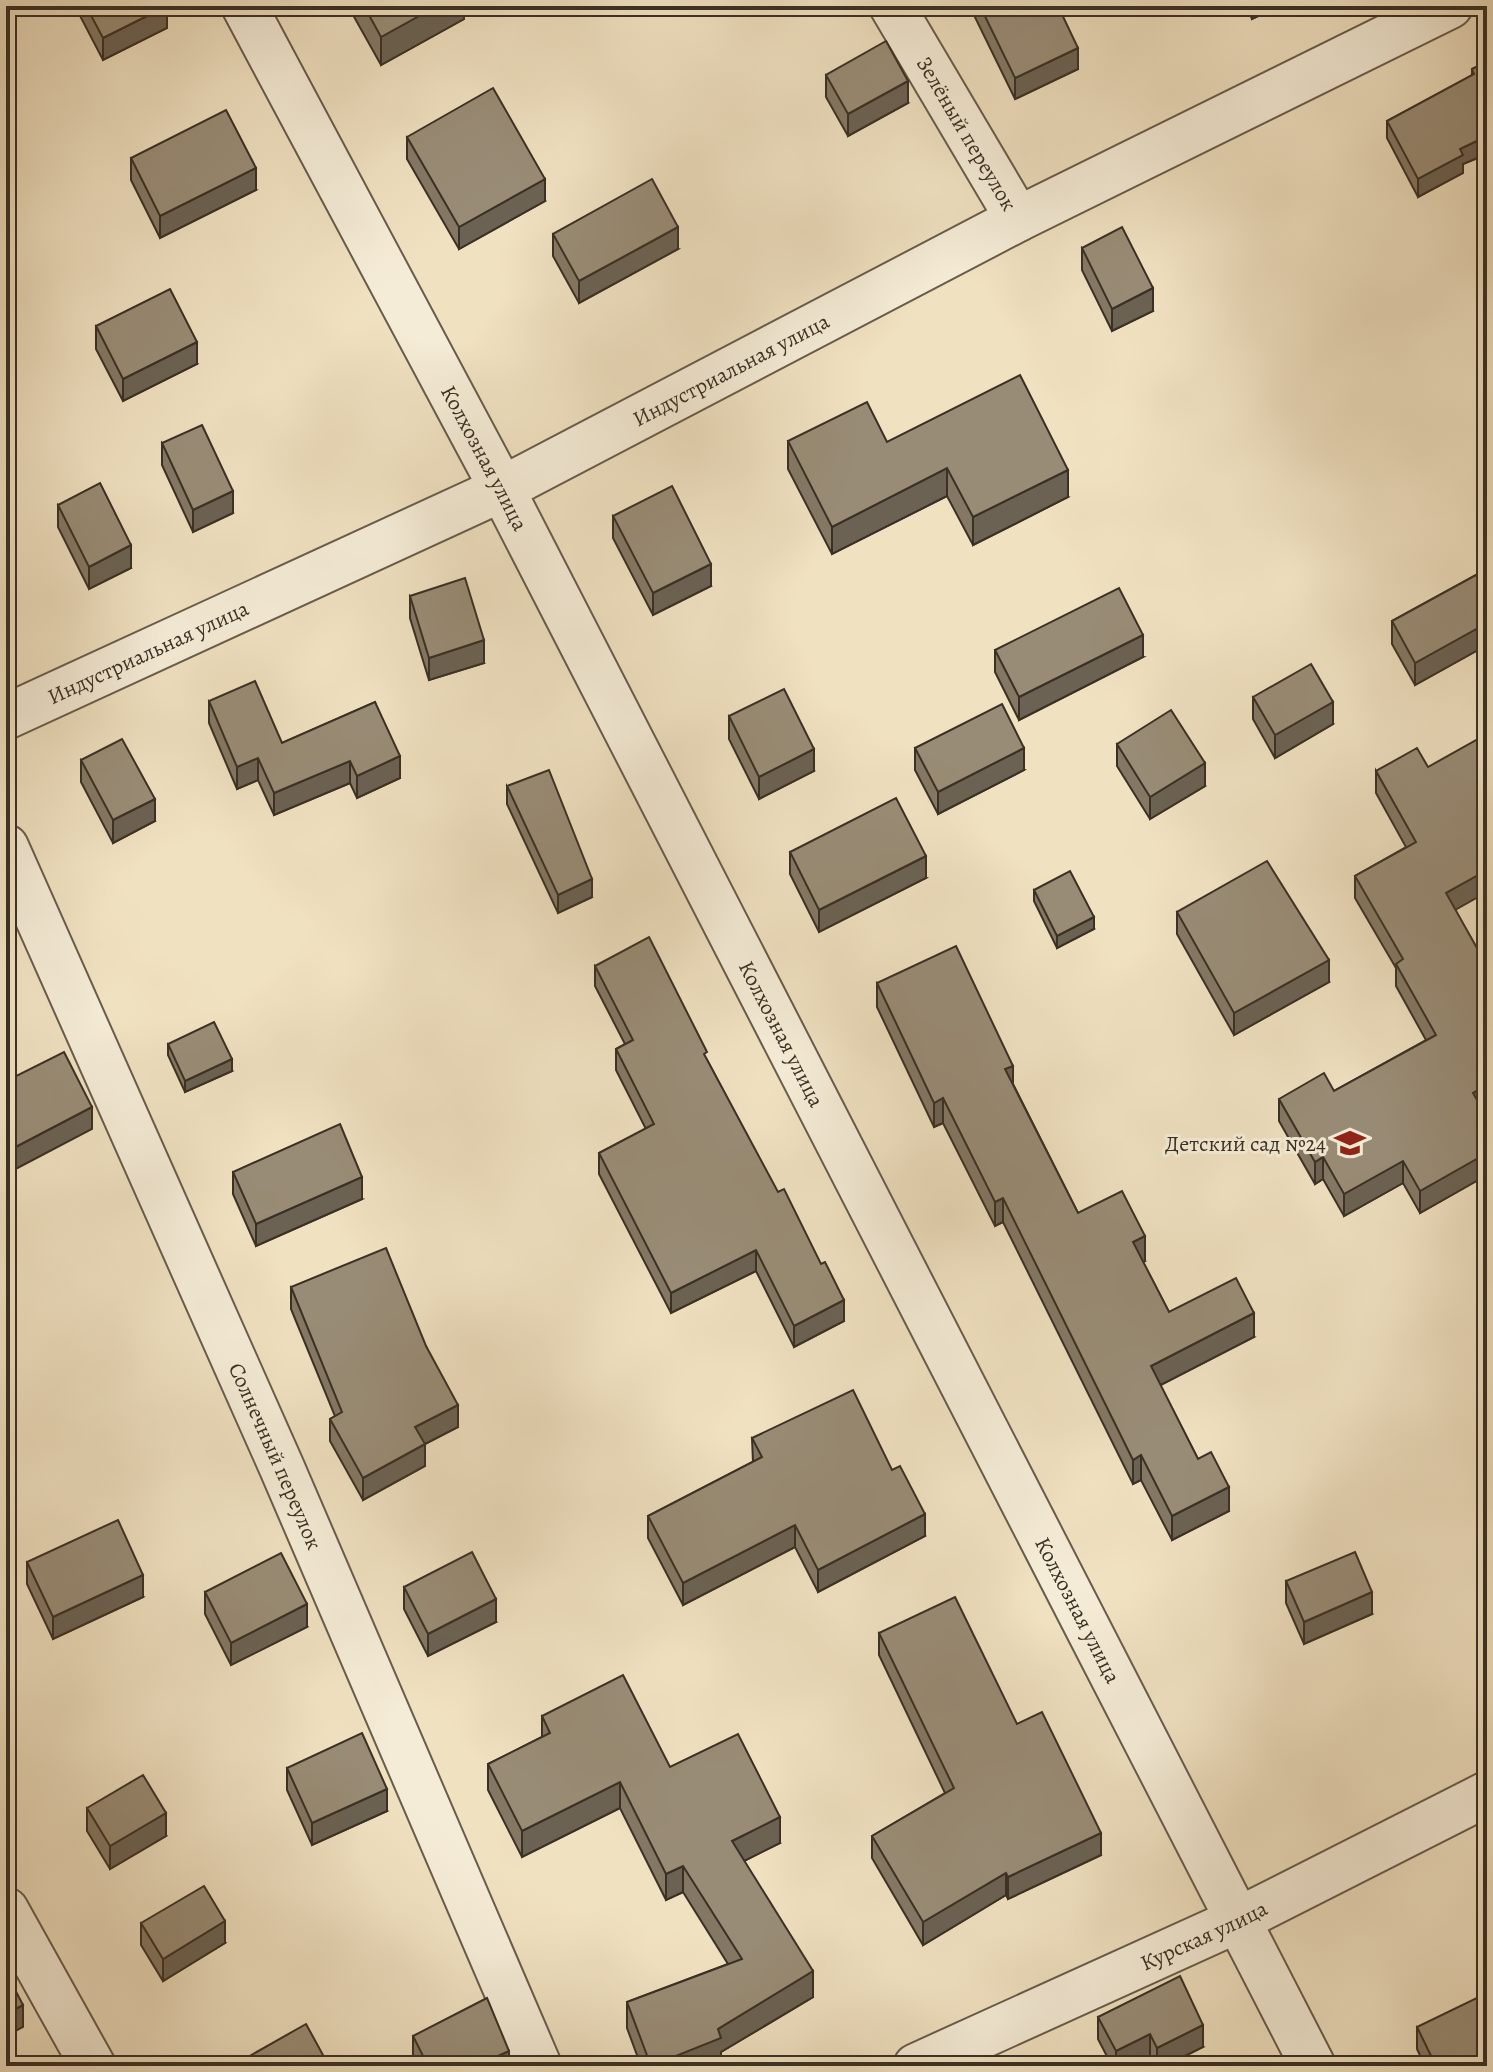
<svg xmlns="http://www.w3.org/2000/svg" width="1493" height="2072" viewBox="0 0 1493 2072" font-family="Alegreya,serif">
  <rect width="100%" height="100%" fill="#f0e1c1"/>
  <filter id="stains"><feTurbulence type="fractalNoise" baseFrequency=".0025" numOctaves="4"/><feColorMatrix values="0 0 0 0 .2 0 0 0 0 .09 0 0 0 0 .02 0 0 0 .5 -.17"/></filter>
  <radialGradient id="worn" r=".72"><stop offset=".6" stop-color="#630" stop-opacity="0"/><stop offset="1" stop-color="#630" stop-opacity=".3"/></radialGradient>
  <g fill="none" stroke-linecap="round" stroke-linejoin="round">
    <defs>
      <g id="minor">
        <path id="s1" d="M244 6 502 489 1313 2066"/>
        <path id="s2" d="M892 6 1018 219"/>
        <path id="s3" d="M6 717 502 489 1018 219 1450 6"/>
        <path id="s4" d="M6 847 282 1468 539 2066"/>
        <path d="M6 1910 93 2066"/>
        <path id="s5" d="M916 2066 1238 1920 1487 1794"/>
      </g>
    </defs>
    <use href="#minor" stroke="#685c4b" stroke-width="48"/>
    <use href="#minor" stroke="#f5ecd7" stroke-width="44"/>
  </g>
  <g fill="#847865" stroke="#3a3024" stroke-width="2">
    <path d="M77 6H167V28L103 60 77 10Z"/>
    <path d="M348 6H464V19L381 65Z"/>
    <path d="M964 6H1058L1078 69 1015 99 972 11 967 13Z"/>
    <path d="M1246 6H1280L1252 19Z"/>
    <path d="M1487 62V154L1463 164V173L1418 197 1387 138V121L1472 76V69Z"/>
    <path d="M826 75 908 103 848 136 826 97Z"/>
    <path d="M407 137 545 201 459 249 407 159Z"/>
    <path d="M131 158 256 190 160 238 131 180Z"/>
    <path d="M553 234 678 249 579 303 553 256Z"/>
    <path d="M1082 248 1153 311 1112 331 1082 270Z"/>
    <path d="M96 326 197 364 123 401 96 349Z"/>
    <path d="M788 441 887 442 1068 497 973 545 947 496 832 554 788 469Z"/>
    <path d="M162 443 233 513 193 532 162 465Z"/>
    <path d="M58 505 131 568 89 589 58 527Z"/>
    <path d="M613 516 711 586 653 615 613 538Z"/>
    <path d="M1487 569V645L1415 685 1392 644V621Z"/>
    <path d="M410 596 484 663 429 680 410 618Z"/>
    <path d="M995 650 1143 657 1019 720 995 672Z"/>
    <path d="M1253 697 1333 724 1275 758 1253 719Z"/>
    <path d="M209 701 282 743 375 702 400 778 357 798 350 783 274 815 258 780 237 789 209 723Z"/>
    <path d="M729 716 814 771 759 799 729 739Z"/>
    <path d="M1117 744 1205 786 1150 819 1117 766Z"/>
    <path d="M915 748 1024 770 938 814 915 770Z"/>
    <path d="M81 760 155 821 113 843 81 782Z"/>
    <path d="M1376 771 1487 966V1108L1482 1110 1487 1118V1175L1420 1213 1403 1183 1344 1216 1323 1179 1315 1184 1279 1121V1099L1334 1091 1426 1040 1396 986V968L1355 898V876L1406 847 1376 793Z"/>
    <path d="M507 786 592 897 558 913 507 804Z"/>
    <path d="M790 852 926 878 819 932 790 874Z"/>
    <path d="M1034 890 1094 929 1057 948 1034 901Z"/>
    <path d="M1177 912 1329 982 1234 1035 1177 934Z"/>
    <path d="M595 966 707 1060 844 1321 794 1347 756 1271 671 1313 599 1174V1153L646 1129 616 1070V1049L625 1044 595 986Z"/>
    <path d="M877 983 1013 1084 1078 1213 1145 1261 1143 1262 1169 1312 1254 1337 1160 1385 1198 1459 1229 1511 1172 1540 1141 1480 1133 1484 1003 1222 995 1226 943 1123 934 1127 877 1007Z"/>
    <path d="M168 1044 232 1071 185 1092 168 1055Z"/>
    <path d="M233 1172 362 1199 256 1246 233 1194Z"/>
    <path d="M291 1287 426 1346 458 1427 425 1444V1466L363 1500 330 1441V1419L335 1416 291 1309Z"/>
    <path d="M752 1438 925 1536 818 1592 795 1547 683 1605 648 1538V1516L753 1462Z"/>
    <path d="M27 1562 143 1597 53 1639 27 1584Z"/>
    <path d="M1286 1581 1372 1614 1304 1644 1286 1603Z"/>
    <path d="M404 1587 496 1622 428 1656 404 1609Z"/>
    <path d="M205 1592 307 1627 231 1665 205 1614Z"/>
    <path d="M879 1633 1017 1724 1101 1855 1008 1899 1006 1895 923 1945 872 1858V1836L945 1793 879 1655Z"/>
    <path d="M542 1716 670 1767 780 1843 744 1861 813 1997 721 2052V2064L717 2066H641L627 2028V2002L728 1964 683 1892 666 1900 620 1808 522 1857 488 1790V1764L542 1737Z"/>
    <path d="M287 1768 387 1811 312 1845 287 1790Z"/>
    <path d="M87 1808 166 1836 110 1869 87 1831Z"/>
    <path d="M141 1923 225 1943 163 1981 141 1945Z"/>
    <path d="M1098 2017 1203 2047 1165 2066H1155L1150 2056 1129 2066H1112L1098 2039Z"/>
    <path d="M1417 2027 1487 2066H1425L1417 2049Z"/>
    <path d="M413 2036 509 2066H417L413 2058Z"/>
  </g>
  <g fill="#6b6253" stroke="#3a3024" stroke-width="2">
    <path d="M167 6V28L103 60V38Z"/>
    <path d="M437 6H464V19L381 65V37Z"/>
    <path d="M967 6H972V11L967 13Z"/>
    <path d="M1252 6H1280L1252 19Z"/>
    <path d="M1078 48V69L1015 99V78Z"/>
    <path d="M908 81V103L848 136V114Z"/>
    <path d="M1487 136V154L1463 164V173L1418 197V179L1460 149Z"/>
    <path d="M256 168V190L160 238V216Z"/>
    <path d="M545 179V201L459 249V227Z"/>
    <path d="M678 227V249L579 303V281Z"/>
    <path d="M1153 288V311L1112 331V309Z"/>
    <path d="M197 342V364L123 401V379Z"/>
    <path d="M947 468V496L832 554V527Z"/>
    <path d="M1068 470V497L973 545V517Z"/>
    <path d="M233 491V513L193 532V510Z"/>
    <path d="M131 545V568L89 589V567Z"/>
    <path d="M711 564V586L653 615V593Z"/>
    <path d="M1487 623V645L1415 685V663Z"/>
    <path d="M1143 635V657L1019 720V697Z"/>
    <path d="M484 640V663L429 680V658Z"/>
    <path d="M1333 702V724L1275 758V735Z"/>
    <path d="M1024 748V770L938 814V792Z"/>
    <path d="M814 749V771L759 799V777Z"/>
    <path d="M400 756V778L357 798V776Z"/>
    <path d="M258 758V780L237 789V767Z"/>
    <path d="M350 761V783L274 815V793Z"/>
    <path d="M1205 763V786L1150 819V797Z"/>
    <path d="M155 799V821L113 843V820Z"/>
    <path d="M926 856V878L819 932V910Z"/>
    <path d="M1487 870V892L1446 915V893Z"/>
    <path d="M592 879V897L558 913V895Z"/>
    <path d="M1094 917V929L1057 948V936Z"/>
    <path d="M1329 960V982L1234 1035V1013Z"/>
    <path d="M232 1059V1071L185 1092V1081Z"/>
    <path d="M1013 1066V1090L1005 1069Z"/>
    <path d="M1487 1085V1108L1473 1115V1093Z"/>
    <path d="M943 1098V1123L934 1127V1103Z"/>
    <path d="M92 1107V1129L6 1174V1152Z"/>
    <path d="M1487 1153V1175L1420 1213V1191Z"/>
    <path d="M1323 1157V1179L1315 1184V1162Z"/>
    <path d="M1403 1161V1183L1344 1216V1194Z"/>
    <path d="M362 1177V1199L256 1246V1224Z"/>
    <path d="M1003 1198V1222L995 1226V1202Z"/>
    <path d="M1145 1236V1261L1133 1267V1242Z"/>
    <path d="M756 1250V1271L671 1313V1293Z"/>
    <path d="M844 1300V1321L794 1347V1326Z"/>
    <path d="M1254 1313V1337L1151 1390V1366Z"/>
    <path d="M458 1405V1427L415 1449V1427Z"/>
    <path d="M425 1444V1466L363 1500V1478Z"/>
    <path d="M1141 1455V1480L1133 1484V1460Z"/>
    <path d="M1229 1487V1511L1172 1540V1516Z"/>
    <path d="M925 1514V1536L818 1592V1570Z"/>
    <path d="M795 1525V1547L683 1605V1583Z"/>
    <path d="M143 1575V1597L53 1639V1617Z"/>
    <path d="M1372 1592V1614L1304 1644V1622Z"/>
    <path d="M496 1599V1622L428 1656V1634Z"/>
    <path d="M307 1604V1627L231 1665V1643Z"/>
    <path d="M620 1782V1808L522 1857V1831Z"/>
    <path d="M387 1789V1811L312 1845V1823Z"/>
    <path d="M166 1813V1836L110 1869V1846Z"/>
    <path d="M780 1817V1843L732 1867V1841Z"/>
    <path d="M1101 1833V1855L1008 1899V1877Z"/>
    <path d="M683 1866V1892L666 1900V1874Z"/>
    <path d="M1006 1873V1895L923 1945V1922Z"/>
    <path d="M225 1921V1943L163 1981V1959Z"/>
    <path d="M813 1971V1997L721 2052V2064L717 2066H651L718 2029Z"/>
    <path d="M23 2005V2027L6 2036V2014Z"/>
    <path d="M1203 2025V2047L1165 2066H1157V2048Z"/>
    <path d="M1150 2034V2056L1129 2066H1116V2051Z"/>
    <path d="M509 2051V2066H476Z"/>
  </g>
  <g fill="#998c76" stroke="#3a3024" stroke-width="2">
    <path d="M86 6H167L103 38Z"/>
    <path d="M364 6H437L381 37Z"/>
    <path d="M980 6H1058L1078 48 1015 78Z"/>
    <path d="M886 41 908 81 848 114 826 75Z"/>
    <path d="M1487 62V136L1460 149 1463 155 1418 179 1387 121 1474 74 1472 69Z"/>
    <path d="M493 88 545 179 459 227 407 137Z"/>
    <path d="M226 110 256 168 160 216 131 158Z"/>
    <path d="M652 179 678 227 579 281 553 234Z"/>
    <path d="M1122 227 1153 288 1112 309 1082 248Z"/>
    <path d="M170 289 197 342 123 379 96 326Z"/>
    <path d="M1020 375 1068 470 973 517 947 468 832 527 788 441 867 402 887 442Z"/>
    <path d="M202 425 233 491 193 510 162 443Z"/>
    <path d="M100 483 131 545 89 567 58 505Z"/>
    <path d="M672 486 711 564 653 593 613 516Z"/>
    <path d="M1487 569V623L1415 663 1392 621Z"/>
    <path d="M465 578 484 640 429 658 410 596Z"/>
    <path d="M1119 588 1143 635 1019 697 995 650Z"/>
    <path d="M1311 664 1333 702 1275 735 1253 697Z"/>
    <path d="M255 681 282 743 375 702 400 756 357 776 350 761 274 793 258 758 237 767 209 701Z"/>
    <path d="M784 689 814 749 759 777 729 716Z"/>
    <path d="M1002 704 1024 748 938 792 915 748Z"/>
    <path d="M1171 710 1205 763 1150 797 1117 744Z"/>
    <path d="M1487 734V870L1446 893 1487 966V1085L1473 1093 1487 1118V1153L1420 1191 1403 1161 1344 1194 1323 1157 1315 1162 1279 1099 1324 1073 1334 1091 1436 1035 1396 964 1403 959 1355 876 1416 842 1376 771 1417 748 1428 767Z"/>
    <path d="M122 739 155 799 113 820 81 760Z"/>
    <path d="M549 770 592 879 558 895 507 786Z"/>
    <path d="M896 798 926 856 819 910 790 852Z"/>
    <path d="M1267 861 1329 960 1234 1013 1177 912Z"/>
    <path d="M1070 871 1094 917 1057 936 1034 890Z"/>
    <path d="M649 937 707 1052 704 1054 778 1192 784 1189 821 1264 825 1262 844 1300 794 1326 756 1250 671 1293 599 1153 654 1124 616 1049 633 1040 595 966Z"/>
    <path d="M956 946 1013 1066 1005 1069 1078 1213 1122 1191 1145 1236 1133 1242 1169 1312 1236 1278 1254 1313 1151 1366 1198 1459 1211 1452 1229 1487 1172 1516 1141 1455 1133 1460 1003 1198 995 1202 943 1098 934 1103 877 983Z"/>
    <path d="M214 1022 232 1059 185 1081 168 1044Z"/>
    <path d="M64 1052 92 1107 6 1152V1081Z"/>
    <path d="M340 1124 362 1177 256 1224 233 1172Z"/>
    <path d="M386 1248 426 1346 458 1405 415 1427 425 1444 363 1478 330 1419 342 1412 291 1287Z"/>
    <path d="M853 1390 892 1470 900 1466 925 1514 818 1570 795 1525 683 1583 648 1516 762 1457 752 1438Z"/>
    <path d="M118 1520 143 1575 53 1617 27 1562Z"/>
    <path d="M472 1552 496 1599 428 1634 404 1587Z"/>
    <path d="M1355 1552 1372 1592 1304 1622 1286 1581Z"/>
    <path d="M281 1553 307 1604 231 1643 205 1592Z"/>
    <path d="M955 1597 1017 1724 1042 1712 1101 1833 1008 1877 1006 1873 923 1922 872 1836 954 1788 879 1633Z"/>
    <path d="M623 1675 670 1767 738 1734 780 1817 732 1841 813 1971 718 2029 721 2038 651 2066 627 2002 742 1959 683 1866 666 1874 620 1782 522 1831 488 1764 550 1733 542 1716Z"/>
    <path d="M362 1733 387 1789 312 1823 287 1768Z"/>
    <path d="M143 1775 166 1813 110 1846 87 1808Z"/>
    <path d="M204 1886 225 1921 163 1959 141 1923Z"/>
    <path d="M6 1972 23 2005 6 2014Z"/>
    <path d="M1180 1976 1203 2025 1157 2048 1150 2034 1116 2051 1098 2017Z"/>
    <path d="M1487 1993V2066H1436L1417 2027Z"/>
    <path d="M487 1998 509 2051 476 2066H428L413 2036Z"/>
    <path d="M306 2024 329 2066H232Z"/>
    <path d="M6 2049 15 2066H6Z"/>
  </g>
  <defs>
    <symbol id="school-bare" viewBox="-9 -9 18 18"><path d="M0-5L7-2L0 1L-7-2ZM-4 1L0 2.5L4 1V4Q0 6-4 4Z" fill="#8f2418" stroke="#f5ecd7" stroke-width="2.5" paint-order="stroke"/></symbol>
  </defs>
  <g fill-rule="evenodd">
    <use href="#school-bare" x="1328" y="1121" width="44" height="44"/>
  </g>
  <g text-anchor="middle" stroke-width="6" stroke-linejoin="round" paint-order="stroke">
    <g font-size="22" fill="#3a3024" stroke="#f5ecd7">
      <text dy="8" stroke="none"><textPath href="#s2" startOffset="148">Зелёный переулок</textPath></text>
      <text dy="8" stroke="none"><textPath href="#s3" startOffset="804">Индустриальная улица</textPath></text>
      <text dy="8" stroke="none"><textPath href="#s1" startOffset="512">Колхозная улица</textPath></text>
      <text dy="8" stroke="none"><textPath href="#s3" startOffset="156">Индустриальная улица</textPath></text>
      <text dy="8" stroke="none"><textPath href="#s1" startOffset="1160">Колхозная улица</textPath></text>
      <text dy="8" stroke="none"><textPath href="#s4" startOffset="666">Солнечный переулок</textPath></text>
      <text dy="8" stroke="none"><textPath href="#s1" startOffset="1808">Колхозная улица</textPath></text>
      <text dy="8" stroke="none"><textPath href="#s5" startOffset="316">Курская улица</textPath></text>
    </g>
    <g font-size="22" fill="#3a3024" stroke="#f5ecd7" text-anchor="end">
      <text x="1326" y="1151">Детский сад №24</text>
    </g>
  </g>
  <rect width="1493" height="2072" fill="none" stroke="#f0e1c1" stroke-width="32"/>
  <rect x="8" y="8" width="1477" height="2056" fill="none" stroke="#3a3024" stroke-width="4"/>
  <rect x="16" y="16" width="1461" height="2040" fill="none" stroke="#3a3024" stroke-width="2"/>
  <rect width="100%" height="100%" filter="url(#stains)"/>
  <rect width="100%" height="100%" fill="url(#worn)"/>
</svg>
